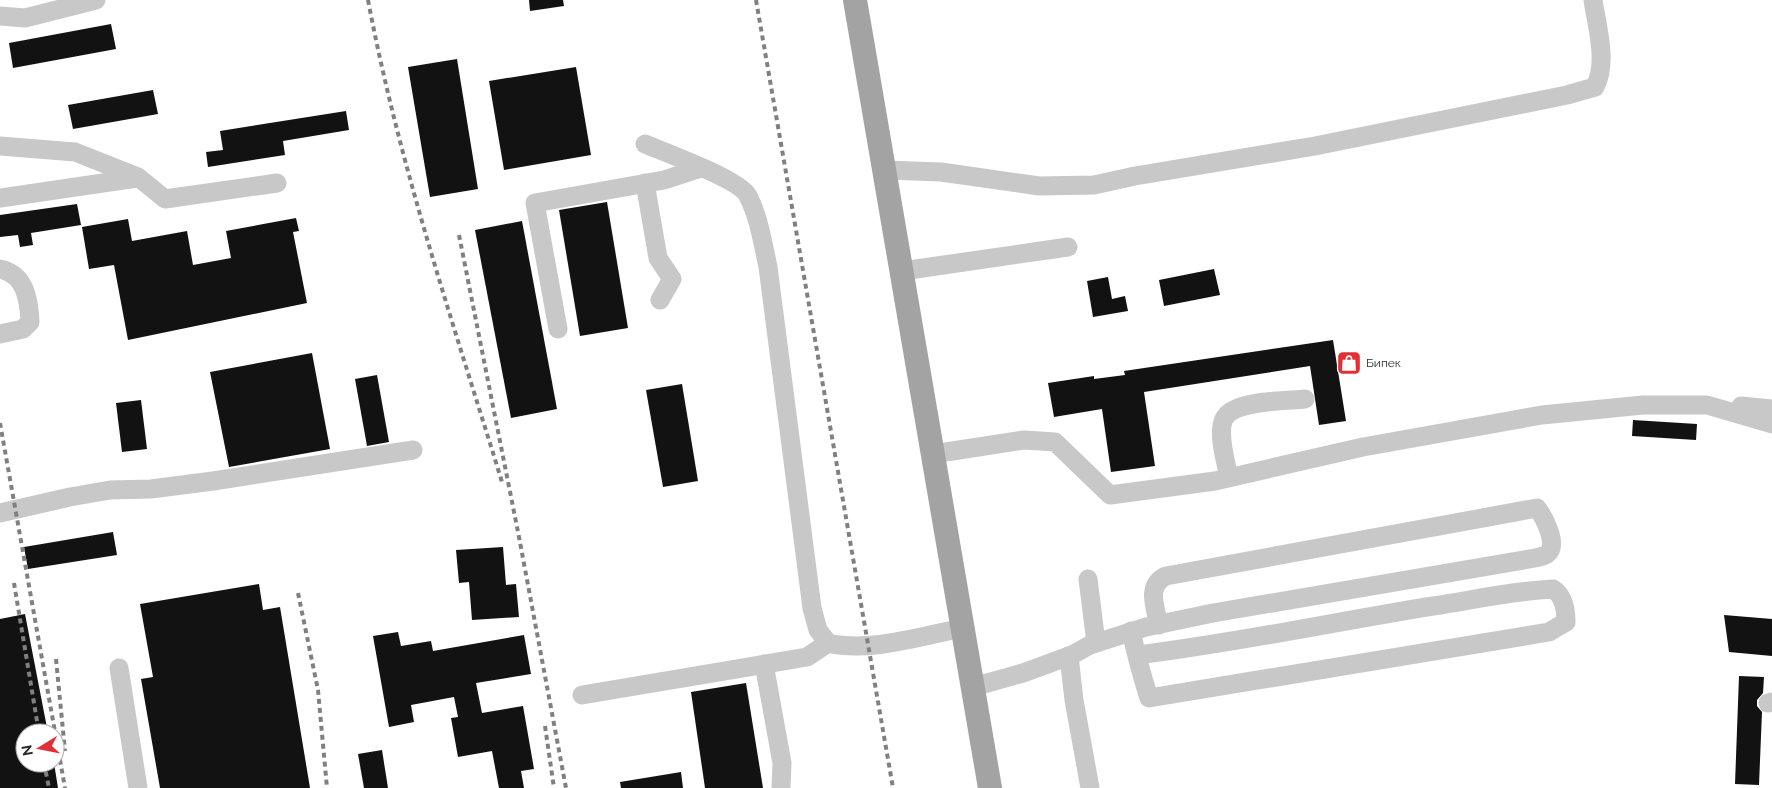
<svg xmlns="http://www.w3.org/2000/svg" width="1772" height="788" viewBox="0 0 1772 788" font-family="Raleway,sans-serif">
  <rect width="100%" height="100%" fill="#fff"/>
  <g fill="#121212">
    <path d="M529 0H563L564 6 530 11Z"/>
    <path d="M111 24 116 49 13 68 9 43Z"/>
    <path d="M457 59 478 189 430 197 408 67Z"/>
    <path d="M576 67 591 155 504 170 489 81Z"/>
    <path d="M153 90 158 114 73 129 68 105Z"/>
    <path d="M346 111 349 130 283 141 285 155 208 167 206 152 223 150 220 131Z"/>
    <path d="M607 202 628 328 580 336 559 210Z"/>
    <path d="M77 204 81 225 31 233 33 245 20 247 18 235 0 237V215Z"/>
    <path d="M296 218 299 231 293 232 307 303 128 340 114 265 89 269 82 227 128 219 132 241 187 231 193 265 231 258 226 231Z"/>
    <path d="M522 221 557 409 511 418 475 230Z"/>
    <path d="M1214 269 1220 295 1164 306 1159 280Z"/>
    <path d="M1108 277 1112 299 1125 296 1128 311 1093 317 1087 281Z"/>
    <path d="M1333 340 1346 421 1319 425 1310 366 1144 392 1155 466 1111 472 1102 409 1054 417 1048 383 1094 376V379L1125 375 1124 371Z"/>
    <path d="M312 353 330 449 229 467 210 372Z"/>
    <path d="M377 375 389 442 367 446 355 379Z"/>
    <path d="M682 384 698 481 663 487 646 390Z"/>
    <path d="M141 400 147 449 122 452 116 403Z"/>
    <path d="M1633 420 1697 424 1696 440 1632 436Z"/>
    <path d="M113 532 117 555 28 569 24 547Z"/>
    <path d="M503 547 506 585 516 584 519 617 472 620 469 582 459 583 456 550Z"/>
    <path d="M259 584 263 610 280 607 310 788H160L141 679 153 677 140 604Z"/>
    <path d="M25 614 48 733H25V763H54L58 788H0V619Z"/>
    <path d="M1724 615 1772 619V656L1729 652Z"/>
    <path d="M398 632 401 646 431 641 433 651 524 635 531 674 476 683 482 713 523 706 534 769 521 771 524 788H499L492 751 458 757 451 718 458 717 454 697 411 705 414 722 389 727 373 636Z"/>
    <path d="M1739 676 1764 677 1763 693 1757 700V706L1762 712 1759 785 1735 784Z"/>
    <path d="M746 683 763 788H705L691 692Z"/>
    <path d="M382 750 388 788H364L358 754Z"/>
    <path d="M681 772 683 788H621L620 782Z"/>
  </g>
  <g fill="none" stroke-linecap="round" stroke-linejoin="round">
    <g stroke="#c8c8c8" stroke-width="19">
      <path d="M0 16 25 18 96 0"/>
      <path d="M645 144C664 152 741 180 748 196 759 217 763 244 768 267L812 608 818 630 828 643C869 653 921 636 963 628"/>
      <path d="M0 146 75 152 138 177 165 199 277 183"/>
      <path d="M885 170 941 172 1039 186 1094 185 1135 176 1315 146 1567 95 1595 87C1608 62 1597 27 1593 0"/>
      <path d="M645 183 658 258 672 279 660 300"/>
      <path d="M0 198 137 178"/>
      <path d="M0 269C25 274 29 299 30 322L23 329 0 334"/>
      <path d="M902 271 1068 247"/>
      <path d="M558 329 535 203 664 180 701 168"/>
      <path d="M1741 406 1772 409"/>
      <path d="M933 454 1024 440 1055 442 1110 495 1215 481 1363 447 1542 415 1643 405H1707L1772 424"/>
      <path d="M1229 477C1226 463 1217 433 1224 419 1233 400 1286 401 1305 399"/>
      <path d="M0 513 70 497 110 490 151 489 213 481 413 450"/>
      <path d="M1088 579 1096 643"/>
      <path d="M1131 631C1136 654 1142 676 1149 698L1549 632 1566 622C1566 610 1564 596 1553 589 1512 591 1473 600 1433 606 1334 622 1236 643 1137 655"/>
      <path d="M1069 656 1074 700 1090 788"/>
      <path d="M764 664 782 763 781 788"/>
      <path d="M119 668 138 788"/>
      <path d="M973 687 1023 673 1072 655 1090 645 1146 627 1213 613 1535 558C1539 557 1545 556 1547 554 1559 545 1544 517 1537 508L1166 576C1146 585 1155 607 1159 625"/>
      <path d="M582 695 807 657 828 643"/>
      <path d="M1768 703 1772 702"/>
    </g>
    <path stroke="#a3a3a3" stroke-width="24" d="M855 0 990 788"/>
    <g stroke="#808080" stroke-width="4" stroke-dasharray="5 4" stroke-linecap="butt">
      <path d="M368 0C399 164 453 323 502 482"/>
      <path d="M756 0 893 788"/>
      <path d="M459 235 519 537 566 788"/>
      <path d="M0 423 65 788"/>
      <path d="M14 583 39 733"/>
      <path d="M298 593 318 690 327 788"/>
      <path d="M56 659 65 751"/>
      <path d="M545 726 554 788"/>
      <path d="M44 763 49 788"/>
    </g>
  </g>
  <defs>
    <symbol id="shop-square" viewBox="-11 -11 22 22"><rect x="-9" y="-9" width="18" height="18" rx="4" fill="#e12f35" stroke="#fff"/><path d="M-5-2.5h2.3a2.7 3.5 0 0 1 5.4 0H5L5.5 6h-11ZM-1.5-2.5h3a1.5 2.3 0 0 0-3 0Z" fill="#fff"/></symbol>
  </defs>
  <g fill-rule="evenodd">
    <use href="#shop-square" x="1335" y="349" width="28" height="28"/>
  </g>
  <g text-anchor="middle" stroke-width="5" stroke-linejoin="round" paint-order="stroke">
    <g font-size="12" fill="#2b2b2b" stroke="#fff" text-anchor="start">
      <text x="1366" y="367">Бипек</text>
    </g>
  </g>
  <g transform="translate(40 748) rotate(260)"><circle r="24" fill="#ffffff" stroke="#aaaaaa"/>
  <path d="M0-4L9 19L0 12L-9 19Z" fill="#e12f35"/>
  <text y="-8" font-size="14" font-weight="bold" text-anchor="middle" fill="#2b2b2b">N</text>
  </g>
</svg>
